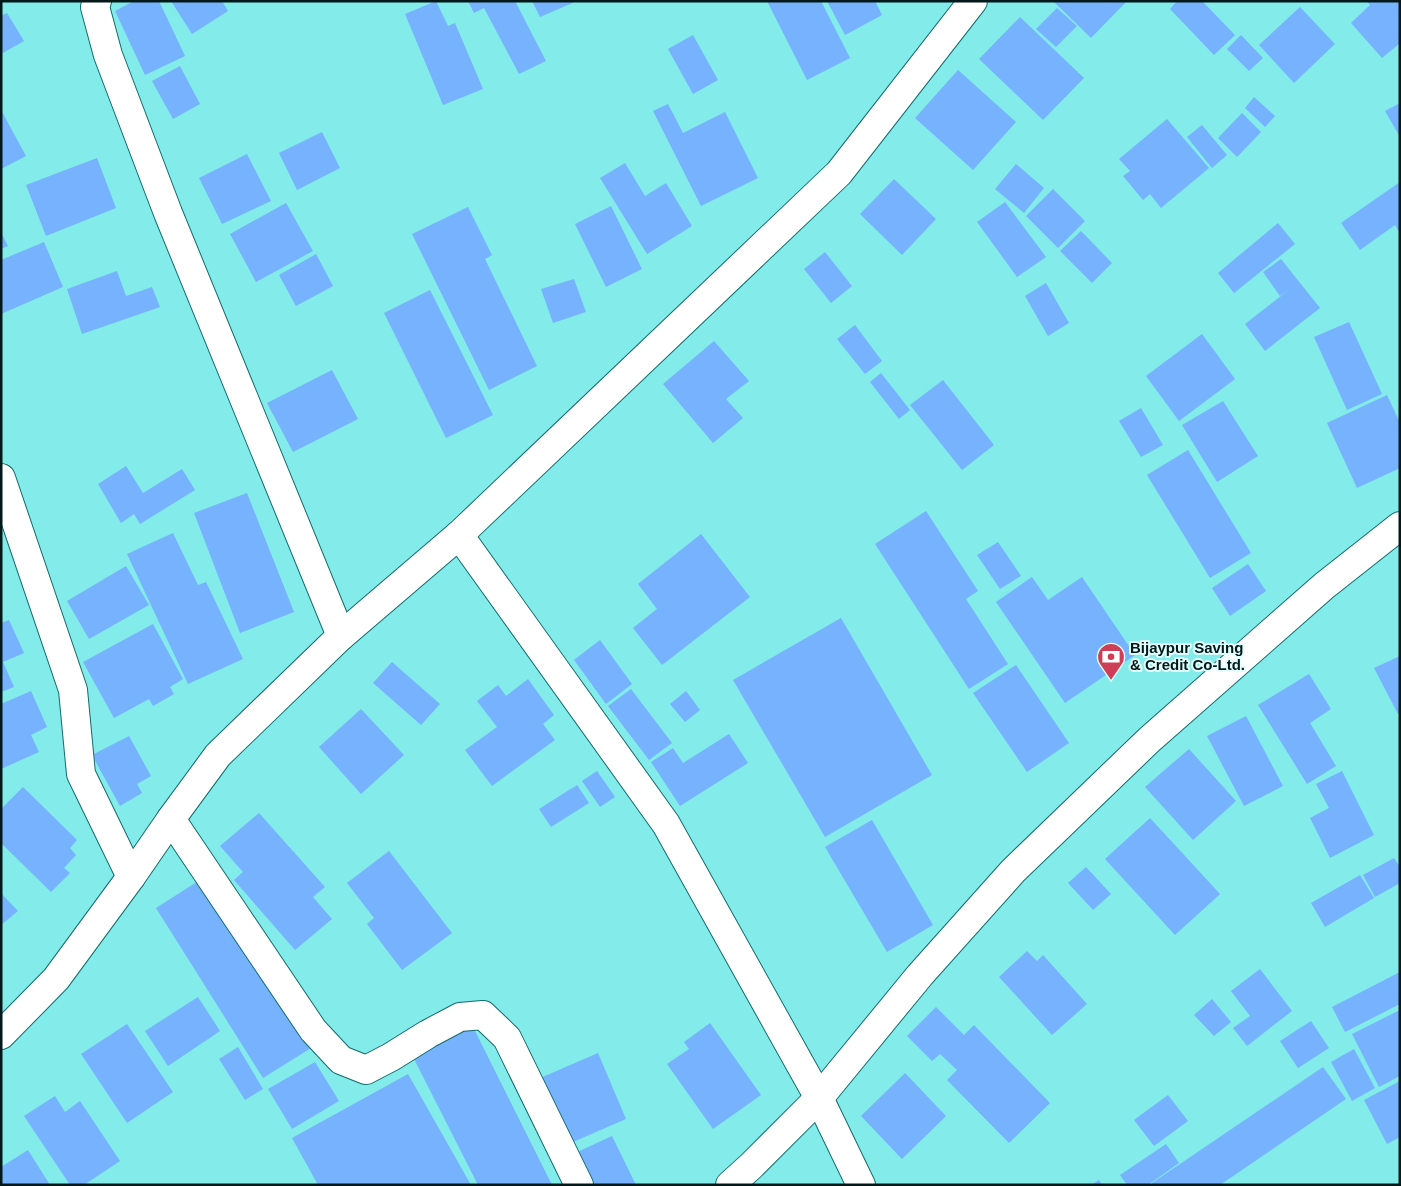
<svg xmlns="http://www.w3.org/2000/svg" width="1401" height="1186" viewBox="0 0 1401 1186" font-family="Arial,sans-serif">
  <rect width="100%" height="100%" fill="#83ebea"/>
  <g fill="#76b2fd">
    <path d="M134 1H159L185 56 145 75 115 11Z"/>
    <path d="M171 1H222L228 11 192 34Z"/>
    <path d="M436 1 448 26 455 23 483 89 443 105 405 14Z"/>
    <path d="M468 1H515L546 61 519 74 484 8 474 13Z"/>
    <path d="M532 1H577L540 17Z"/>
    <path d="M767 1H821L850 58 807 80Z"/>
    <path d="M827 1H875L882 15 845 35Z"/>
    <path d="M1053 1H1127L1091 38Z"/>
    <path d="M1177 1H1202L1235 35 1214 55 1170 9Z"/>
    <path d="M1367 1H1400V43L1382 58 1351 23 1370 5Z"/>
    <path d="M1300 7 1335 44 1294 83 1259 45Z"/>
    <path d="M1057 8 1077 26 1056 47 1036 29Z"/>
    <path d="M7 13 24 41 1 54V16Z"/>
    <path d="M1020 17 1084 78 1043 120 979 59Z"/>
    <path d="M693 35 718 80 693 94 668 49Z"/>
    <path d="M1241 35 1263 58 1249 71 1227 49Z"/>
    <path d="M180 66 200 104 173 119 152 81Z"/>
    <path d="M958 70 1016 122 973 170 915 118Z"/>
    <path d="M1254 97 1275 116 1265 127 1245 108Z"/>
    <path d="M1400 103V137L1385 111Z"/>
    <path d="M668 104 683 133 725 112 758 178 701 206 653 111Z"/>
    <path d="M1 110 26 156 1 169Z"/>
    <path d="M1242 113 1261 132 1237 157 1218 138Z"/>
    <path d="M1167 119 1209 168 1161 208 1150 194 1143 200 1123 176 1130 171 1119 159Z"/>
    <path d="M1202 125 1227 155 1212 168 1187 137Z"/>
    <path d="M322 132 340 168 297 190 279 153Z"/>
    <path d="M247 154 271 201 222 224 199 178Z"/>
    <path d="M97 158 116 208 46 236 26 185Z"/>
    <path d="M625 163 645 196 666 183 692 226 647 254 600 178Z"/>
    <path d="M1016 164 1044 188 1024 213 995 189Z"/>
    <path d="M894 179 936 219 902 255 860 214Z"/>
    <path d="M1400 182V233L1395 225 1360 250 1341 223Z"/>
    <path d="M1053 189 1085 221 1058 248 1026 216Z"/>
    <path d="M1005 202 1046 257 1017 277 977 222Z"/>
    <path d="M286 203 313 251 256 282 230 234Z"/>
    <path d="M611 206 642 269 606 287 575 224Z"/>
    <path d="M468 207 492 255 485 259 537 366 489 390 412 234Z"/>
    <path d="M1278 223 1295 244 1234 293 1218 273Z"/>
    <path d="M1081 231 1112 263 1092 283 1060 251Z"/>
    <path d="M1 232 8 246 1 249Z"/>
    <path d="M44 242 63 287 1 314V260Z"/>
    <path d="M825 252 852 286 831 303 804 269Z"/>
    <path d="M316 254 333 286 296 306 279 275Z"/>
    <path d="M1281 259 1320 308 1265 351 1245 324 1290 289 1280 296 1263 272Z"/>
    <path d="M117 271 126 296 152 287 160 307 82 334 67 289Z"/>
    <path d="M574 279 586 312 553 323 541 289Z"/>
    <path d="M1046 283 1069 323 1048 336 1025 296Z"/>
    <path d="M430 290 493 415 446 438 384 313Z"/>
    <path d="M1349 322 1382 394 1347 410 1314 337Z"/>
    <path d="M855 325 882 361 865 374 837 339Z"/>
    <path d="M1202 334 1235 379 1179 421 1146 376Z"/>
    <path d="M714 341 749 381 726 399 743 418 713 443 663 384Z"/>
    <path d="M332 370 358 419 293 452 267 403Z"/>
    <path d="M881 373 910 410 899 419 870 382Z"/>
    <path d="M943 380 994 445 962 470 910 405Z"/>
    <path d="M1387 395 1400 423V468L1357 488 1327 423Z"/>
    <path d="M1223 401 1258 456 1217 482 1182 425Z"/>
    <path d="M1141 408 1163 445 1141 457 1119 421Z"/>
    <path d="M1188 450 1251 553 1210 578 1147 475Z"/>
    <path d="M126 466 143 493 182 469 195 490 140 524 134 514 121 523 98 484Z"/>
    <path d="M247 493 294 612 240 633 194 513Z"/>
    <path d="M926 511 978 591 966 599 1008 664 969 689 875 544Z"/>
    <path d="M173 533 198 585 206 582 243 659 188 684 127 554Z"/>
    <path d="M701 534 750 597 662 665 633 628 657 609 638 584Z"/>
    <path d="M998 542 1021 576 1000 589 977 555Z"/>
    <path d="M1248 564 1266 591 1230 616 1212 588Z"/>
    <path d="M126 566 149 605 89 639 67 601Z"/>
    <path d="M1032 577 1048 600 1082 577 1135 655 1065 703 996 602Z"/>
    <path d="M841 618 932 775 825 837 733 680Z"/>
    <path d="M9 620 24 653 3 662 14 687 1 692V623Z"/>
    <path d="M153 624 183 679 170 687 174 694 153 706 149 699 114 718 83 662Z"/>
    <path d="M600 640 632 684 606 704 574 660Z"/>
    <path d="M1400 656V713L1398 714 1374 668Z"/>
    <path d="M392 662 440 704 421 725 373 683Z"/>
    <path d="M1016 665 1069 743 1027 772 973 693Z"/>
    <path d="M1309 674 1331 709 1310 723 1336 766 1307 784 1258 705Z"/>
    <path d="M528 679 554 715 543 724 555 740 492 786 465 750 497 727 477 701 498 685 506 696Z"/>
    <path d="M631 689 672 743 649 760 608 706Z"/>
    <path d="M31 691 47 727 31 735 39 752 1 769V704Z"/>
    <path d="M686 691 700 710 685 722 670 704Z"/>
    <path d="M361 709 404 755 361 794 319 747Z"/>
    <path d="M1246 716 1283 786 1244 806 1207 736Z"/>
    <path d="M729 734 748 763 680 806 651 762 673 748 683 763Z"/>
    <path d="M129 736 151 776 137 784 142 793 120 806 92 755Z"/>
    <path d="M1189 749 1236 801 1193 840 1145 787Z"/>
    <path d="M597 771 615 797 600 807 582 781Z"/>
    <path d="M1342 771 1374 835 1330 858 1310 818 1329 808 1316 784Z"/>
    <path d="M577 785 589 803 551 827 539 809Z"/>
    <path d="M23 787 77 840 70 848 76 855 64 868 70 873 51 892 1 843V809Z"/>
    <path d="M259 813 325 887 313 897 332 919 295 950 234 880 243 872 220 846Z"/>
    <path d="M1150 818 1220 894 1175 935 1105 859Z"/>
    <path d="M872 820 933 925 887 952 825 847Z"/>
    <path d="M389 851 452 933 402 970 367 924 374 918 347 883Z"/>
    <path d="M1394 858 1400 867V883L1375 897 1363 875Z"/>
    <path d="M1086 867 1111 894 1093 910 1068 883Z"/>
    <path d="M1360 875 1374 898 1325 927 1311 903Z"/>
    <path d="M203 878 311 1048 263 1078 156 908Z"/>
    <path d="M1 893 18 911 1 925Z"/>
    <path d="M1027 951 1037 961 1043 955 1087 1004 1052 1035 999 977Z"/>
    <path d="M1260 969 1292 1011 1247 1046 1233 1028 1250 1016 1231 991Z"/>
    <path d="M1400 972V1004L1345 1032 1332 1007Z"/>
    <path d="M198 997 220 1031 168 1066 145 1031Z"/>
    <path d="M1212 999 1231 1022 1214 1036 1194 1015Z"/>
    <path d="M936 1007 964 1035 974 1025 1050 1103 1009 1143 947 1080 957 1070 940 1054 932 1061 907 1036Z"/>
    <path d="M1400 1010V1076L1379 1087 1352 1034Z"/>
    <path d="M1311 1021 1329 1048 1298 1068 1280 1041Z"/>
    <path d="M710 1023 761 1095 713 1129 667 1064 689 1049 684 1042Z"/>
    <path d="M127 1024 173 1092 127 1123 81 1054Z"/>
    <path d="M473 1027 552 1185H478L413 1057Z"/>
    <path d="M238 1047 263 1089 245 1100 219 1059Z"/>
    <path d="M1354 1049 1375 1088 1352 1101 1331 1062Z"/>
    <path d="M598 1053 626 1119 566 1145 538 1079Z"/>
    <path d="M315 1062 339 1101 292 1129 268 1089Z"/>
    <path d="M1323 1067 1346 1099 1220 1185H1153L1152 1183Z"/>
    <path d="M905 1073 946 1116 902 1159 861 1116Z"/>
    <path d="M408 1074 471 1185H318L292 1138Z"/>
    <path d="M1400 1081V1137L1387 1144 1364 1100Z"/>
    <path d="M1168 1095 1188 1121 1154 1146 1134 1120Z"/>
    <path d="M55 1096 65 1112 80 1101 120 1161 84 1185H70L24 1116Z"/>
    <path d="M612 1136 636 1185H588L573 1154Z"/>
    <path d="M1166 1144 1179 1163 1148 1185H1127L1120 1175Z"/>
    <path d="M28 1150 50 1185H1V1167Z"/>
    <path d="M1099 1180 1102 1185H1091Z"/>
  </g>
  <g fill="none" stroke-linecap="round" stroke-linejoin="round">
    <defs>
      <g id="street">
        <path d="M97 1 95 7 108 55 168 213 341 636"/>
        <path d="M1 478 73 690 81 774 131 877"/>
        <path d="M459 535 666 824 819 1098 861 1185"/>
        <path d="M171 819 313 1030 341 1060 366 1070 391 1057 428 1034 460 1017 483 1015 507 1038 579 1185"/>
        <path d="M730 1185 751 1166 819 1098 920 975 1013 871 1149 740 1324 586 1400 526"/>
      </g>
      <path id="secondary" d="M1 1035 56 979 131 877 171 819 218 755 341 636 459 535 839 173 973 1"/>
    </defs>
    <use href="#street" stroke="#126c6c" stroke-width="30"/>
    <use href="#secondary" stroke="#126c6c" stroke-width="30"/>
    <use href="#street" stroke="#fff" stroke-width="28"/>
    <use href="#secondary" stroke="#fff" stroke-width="28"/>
  </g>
  <defs>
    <symbol id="bank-pin" viewBox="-11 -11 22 30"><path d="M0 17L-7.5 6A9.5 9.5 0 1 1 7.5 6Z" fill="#ce3e57" stroke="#e2fefd"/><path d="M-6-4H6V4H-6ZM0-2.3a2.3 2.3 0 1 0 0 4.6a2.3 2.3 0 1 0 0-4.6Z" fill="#fff"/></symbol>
  </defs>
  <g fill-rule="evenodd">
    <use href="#bank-pin" x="1095" y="641" width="32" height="43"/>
  </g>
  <g text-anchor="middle" stroke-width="4" stroke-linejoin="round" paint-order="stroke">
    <g font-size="15" font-weight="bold" fill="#031919" stroke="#e2fefd" text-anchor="start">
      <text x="1130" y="653">Bijaypur Saving<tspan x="1130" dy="17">&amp; Credit Co-Ltd.</tspan></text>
    </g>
  </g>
  <rect width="1401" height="1186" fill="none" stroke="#031919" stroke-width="5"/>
</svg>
